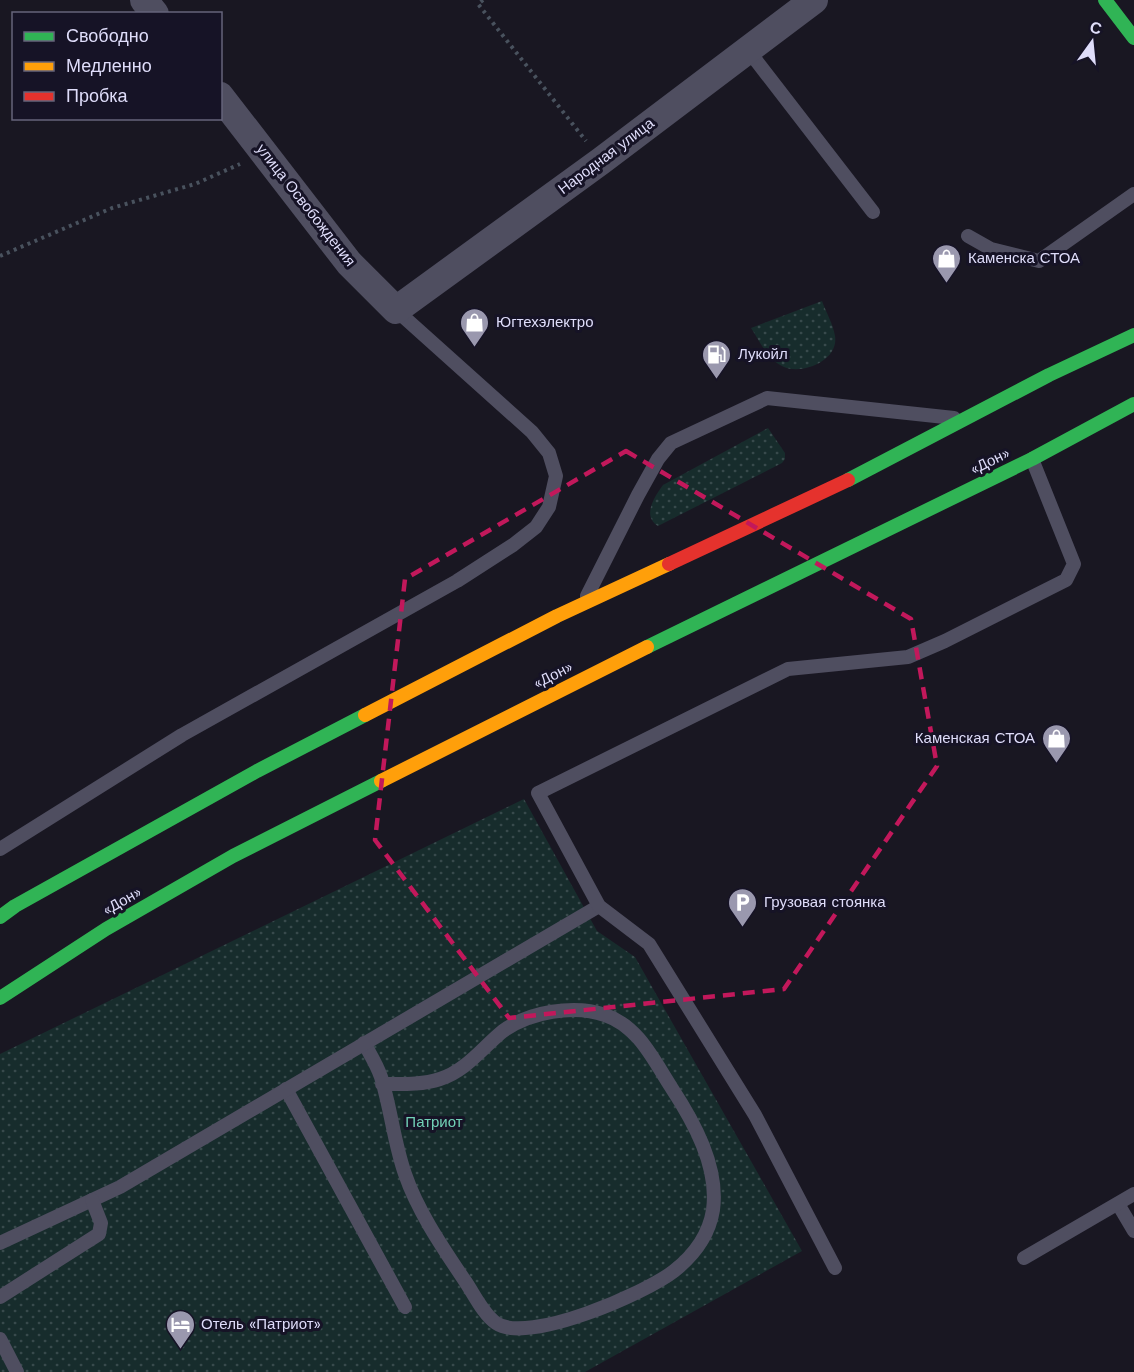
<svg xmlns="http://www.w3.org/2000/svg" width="1134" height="1372" viewBox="0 0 1134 1372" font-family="'Work Sans',sans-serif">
  <defs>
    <pattern id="grass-dots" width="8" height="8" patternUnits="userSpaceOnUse" patternTransform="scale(1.5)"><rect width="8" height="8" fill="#172c2c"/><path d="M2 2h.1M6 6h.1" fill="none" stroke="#384a4c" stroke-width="1.8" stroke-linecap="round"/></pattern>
  </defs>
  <rect width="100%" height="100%" fill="#191722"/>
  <g fill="url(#grass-dots)">
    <path d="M822 301C826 312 833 324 835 336 839 360 803 375 784 367 768 360 760 342 751 328Z"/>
    <path d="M768 428 785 453V459L782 463 658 526C642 516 654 497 663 485Z"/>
    <path d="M524 799 597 931 635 957 802 1251 585 1372H0V1054Z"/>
  </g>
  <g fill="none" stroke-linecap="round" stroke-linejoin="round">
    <g stroke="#49525e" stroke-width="4" stroke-dasharray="3 4.5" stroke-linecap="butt">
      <path d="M483 0 478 4 586 141"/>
      <path d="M0 256 112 208 195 184 240 164"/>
    </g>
    <g stroke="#4f4e60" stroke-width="14">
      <path d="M748 50 873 212"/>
      <path d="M968 236 991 249 1039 261 1134 194"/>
      <path d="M587 596 638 495 658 459 671 443 767 398 954 418"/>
      <path d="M0 849 182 735 457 581 513 545 536 527 549 507 556 476 549 453 532 432 396 310"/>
      <path d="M364 1043C370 1054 377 1065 381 1077 391 1109 394 1143 405 1174 418 1212 443 1248 465 1281 474 1294 483 1314 496 1323 528 1345 646 1293 674 1271 693 1256 709 1235 713 1210 719 1167 694 1122 671 1087 653 1059 638 1026 605 1015 574 1004 529 1012 503 1031 483 1047 466 1071 440 1079 422 1085 402 1084 382 1084"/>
      <path d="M286 1089 405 1307"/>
      <path d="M1118 1204 1134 1231"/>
      <path d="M0 1243 120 1187 599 906"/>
      <path d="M1024 1258 1134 1194"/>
      <path d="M835 1268 755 1115 649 944 599 906 538 793 788 669 908 657 945 641 1066 580 1074 564 1032 459"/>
      <path d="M0 1297 99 1234 101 1223 92 1200"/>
      <path d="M0 1339 17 1372"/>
    </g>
    <g stroke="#4f4e60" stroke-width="28">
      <path d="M144 0 155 14"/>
      <path d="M220 96 349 263 396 310 601 161 814 0"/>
    </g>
    <g stroke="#30b455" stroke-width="14">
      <path d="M1105 0 1134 38"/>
      <path d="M848 480 1049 375 1134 335"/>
      <path d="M647 647 1032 459 1134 404"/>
      <path d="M0 917 15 906 257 771 365 715"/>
      <path d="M0 998 106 929 233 856 381 781"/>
    </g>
    <g stroke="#ff9f0a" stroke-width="14">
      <path d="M365 715 557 616 669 564"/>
      <path d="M381 781 647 647"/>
    </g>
    <path stroke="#e5322d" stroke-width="14" d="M669 564 848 480"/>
  </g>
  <path fill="none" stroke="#c2185b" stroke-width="4.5" stroke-dasharray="12 8" stroke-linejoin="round" d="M626 451 911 619 937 766 784 989 509 1018 375 840 405 579Z"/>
  <defs>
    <symbol id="shop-pin" viewBox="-11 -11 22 30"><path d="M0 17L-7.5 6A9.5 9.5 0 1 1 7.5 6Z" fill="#9a98ae" stroke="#161326"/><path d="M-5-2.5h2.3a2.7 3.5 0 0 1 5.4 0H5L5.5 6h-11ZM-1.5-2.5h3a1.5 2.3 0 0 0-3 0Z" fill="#fff"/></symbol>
    <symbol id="fuel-pin" viewBox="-11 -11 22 30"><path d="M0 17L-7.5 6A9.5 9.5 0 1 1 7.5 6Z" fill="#9a98ae" stroke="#161326"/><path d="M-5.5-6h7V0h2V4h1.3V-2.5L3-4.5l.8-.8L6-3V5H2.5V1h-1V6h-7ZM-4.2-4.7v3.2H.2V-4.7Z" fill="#fff"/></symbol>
    <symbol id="parking-pin" viewBox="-11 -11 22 30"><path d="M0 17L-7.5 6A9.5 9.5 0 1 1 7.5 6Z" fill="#9a98ae" stroke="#161326"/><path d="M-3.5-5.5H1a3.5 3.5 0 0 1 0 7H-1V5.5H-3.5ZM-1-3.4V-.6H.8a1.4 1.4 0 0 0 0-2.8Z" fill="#fff"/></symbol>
    <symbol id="hotel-pin" viewBox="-11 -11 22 30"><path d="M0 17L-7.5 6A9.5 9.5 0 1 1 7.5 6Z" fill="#9a98ae" stroke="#161326"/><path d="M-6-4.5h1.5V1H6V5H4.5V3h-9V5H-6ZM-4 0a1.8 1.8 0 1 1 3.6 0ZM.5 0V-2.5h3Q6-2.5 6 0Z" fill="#fff"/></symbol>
  </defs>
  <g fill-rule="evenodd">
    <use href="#shop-pin" x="930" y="242" width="33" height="45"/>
    <use href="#shop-pin" x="458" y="306" width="33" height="45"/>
    <use href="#fuel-pin" x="700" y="338" width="33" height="45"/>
    <use href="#shop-pin" x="1040" y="722" width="33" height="45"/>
    <use href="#parking-pin" x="726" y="886" width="33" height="45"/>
    <use href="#hotel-pin" x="164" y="1308" width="33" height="45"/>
  </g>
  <g text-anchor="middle" stroke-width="6" stroke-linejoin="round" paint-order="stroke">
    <g font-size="15" fill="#dfddfa" stroke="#161326">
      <text transform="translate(606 156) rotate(-37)" y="5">Народная улица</text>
      <text transform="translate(306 205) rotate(52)" y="5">улица Освобождения</text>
      <text transform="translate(990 461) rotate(-26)" y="5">«Дон»</text>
      <text transform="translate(553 675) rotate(-27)" y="5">«Дон»</text>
      <text transform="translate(122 901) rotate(-30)" y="5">«Дон»</text>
    </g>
    <g font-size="15" fill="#dfddfa" stroke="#161326" text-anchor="start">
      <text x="968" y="263">Каменска СТОА</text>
      <text x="496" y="327">Югтехэлектро</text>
      <text x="738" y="359">Лукойл</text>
      <text x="1035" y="743" text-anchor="end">Каменская СТОА</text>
      <text x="764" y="907">Грузовая стоянка</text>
      <text x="201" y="1329">Отель «Патриот»</text>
    </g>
    <g font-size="15" fill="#72d1b7" stroke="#161326">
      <text x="434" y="1127">Патриот</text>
    </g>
  </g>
  <rect x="12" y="12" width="210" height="108" fill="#161326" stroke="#66647b" stroke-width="1.5"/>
  <rect x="24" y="32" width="30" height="9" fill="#30b455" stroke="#66647b" stroke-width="1.5"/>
  <text x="66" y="42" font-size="18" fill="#dfddfa">Свободно</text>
  <rect x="24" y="62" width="30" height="9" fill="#ff9f0a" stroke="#66647b" stroke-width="1.5"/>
  <text x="66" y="72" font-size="18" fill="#dfddfa">Медленно</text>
  <rect x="24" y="92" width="30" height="9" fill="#e5322d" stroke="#66647b" stroke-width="1.5"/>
  <text x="66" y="102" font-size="18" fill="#dfddfa">Пробка</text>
  <g transform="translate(1092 42) rotate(15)" stroke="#161326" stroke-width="4.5" paint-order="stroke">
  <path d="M0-4.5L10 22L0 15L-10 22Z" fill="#dfddfa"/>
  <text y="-9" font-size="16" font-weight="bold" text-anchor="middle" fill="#dfddfa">С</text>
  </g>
</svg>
